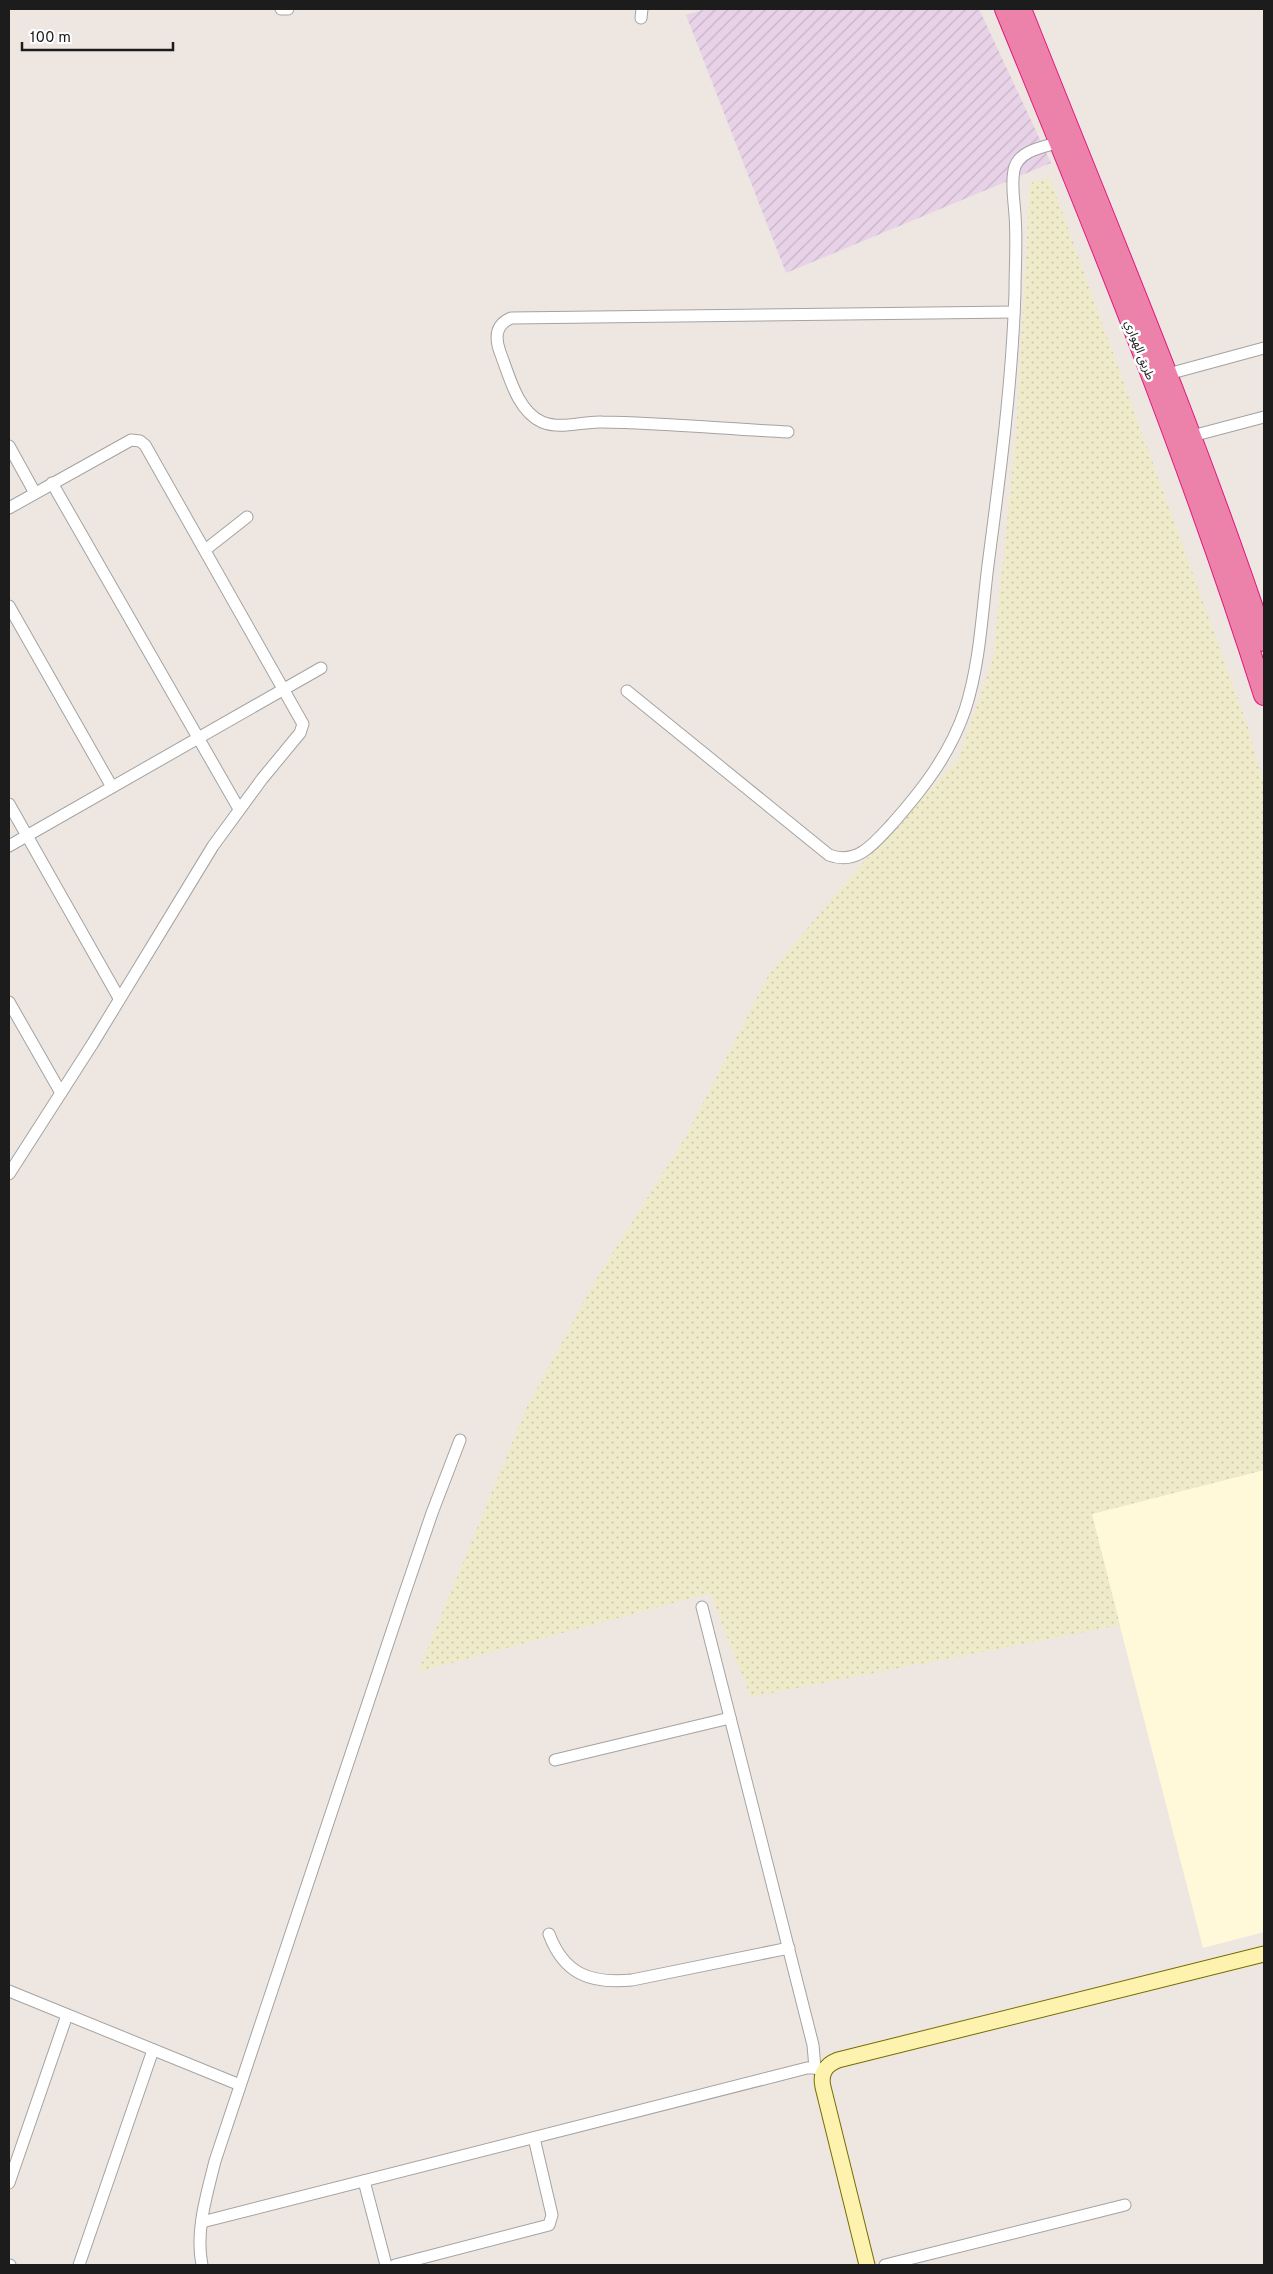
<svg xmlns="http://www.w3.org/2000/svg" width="1273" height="2274" viewBox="0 0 1273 2274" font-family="Overpass,'Noto Sans Arabic',sans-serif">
  <defs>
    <pattern id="industrial-furrows" width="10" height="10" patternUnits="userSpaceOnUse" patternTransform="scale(1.25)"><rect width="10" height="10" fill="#e8d2e8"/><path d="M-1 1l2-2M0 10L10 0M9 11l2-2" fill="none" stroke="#c6b4c6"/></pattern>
    <pattern id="farmland-dots" width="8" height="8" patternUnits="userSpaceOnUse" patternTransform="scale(1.25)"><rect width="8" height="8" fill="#efebca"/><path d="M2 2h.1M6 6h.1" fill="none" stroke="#ccc9ad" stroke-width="1.8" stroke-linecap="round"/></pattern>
  </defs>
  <rect width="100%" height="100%" fill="#eee7e1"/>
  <path fill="url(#industrial-furrows)" d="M705 9H979L1051 163 786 273 686 15Z"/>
  <path fill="#fff8d9" d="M1264 1470V1932L1203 1948 1091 1514Z"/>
  <path fill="url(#farmland-dots)" d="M1050 178 1247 724 1264 786V1470L1092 1514 1120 1625 751 1697 710 1593 418 1672 526 1409 595 1281 685 1138 769 974 851 876 958 759 993 659 1016 434 1030 183Z"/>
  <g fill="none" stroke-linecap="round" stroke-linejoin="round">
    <defs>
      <g id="street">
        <path d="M281 9H288"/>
        <path d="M641 18 642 9"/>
        <path d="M1168 374 1264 348"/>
        <path d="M788 432C726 429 664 423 602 422 583 421 561 430 542 422 517 411 509 375 500 352 495 338 495 325 511 318L1014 312"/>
        <path d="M1192 436 1264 417"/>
        <path d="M9 446 35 493"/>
        <path d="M52 483 239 809"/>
        <path d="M9 508 131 440 140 441 145 445 303 724 300 733 262 779 213 846 93 1043 9 1174"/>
        <path d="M205 550 247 517"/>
        <path d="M9 606 112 787"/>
        <path d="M627 691 829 855C858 866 875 842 893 823 923 789 950 754 965 710 980 664 982 613 988 565 1000 474 1012 384 1015 292 1015 267 1017 240 1015 215 1014 199 1011 185 1014 170 1018 150 1044 147 1060 142"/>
        <path d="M9 804 119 998"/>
        <path d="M9 846 321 668"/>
        <path d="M9 1002 61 1093"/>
        <path d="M702 1607 813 2045 815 2068"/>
        <path d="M555 1760 730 1718"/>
        <path d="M549 1934C564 1974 590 1984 632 1980L789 1948"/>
        <path d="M9 1991 240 2085"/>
        <path d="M364 2181 386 2265"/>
        <path d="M9 2183 67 2015"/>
        <path d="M202 2222 807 2068H815L824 2071"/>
        <path d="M9 2265H10"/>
        <path d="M79 2265 153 2050"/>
        <path d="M202 2265C195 2231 207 2194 215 2161L401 1604 432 1513 460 1440"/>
        <path d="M395 2265 549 2225 552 2215 534 2138"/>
        <path d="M885 2265 1125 2205"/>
      </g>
      <path id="secondary" d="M867 2265 823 2087C820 2074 825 2065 838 2060L1264 1954"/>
      <g id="highway">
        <path d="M1005 9C1098 235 1190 462 1264 695"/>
        <path d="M1021 9C1104 219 1193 427 1264 641"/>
      </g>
    </defs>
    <use href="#street" stroke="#a3a3a3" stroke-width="13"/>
    <use href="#secondary" stroke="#766d00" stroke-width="17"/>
    <use href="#highway" stroke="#e11881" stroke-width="22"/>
    <use href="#street" stroke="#fff" stroke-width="11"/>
    <use href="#secondary" stroke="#fdf3af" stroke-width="15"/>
    <use href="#highway" stroke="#ec82a9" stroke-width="20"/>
  </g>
  <g text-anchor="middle" stroke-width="5" stroke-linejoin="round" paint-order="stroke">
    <g font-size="12" fill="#1c1c1c" stroke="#fff">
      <text transform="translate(1140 350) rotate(69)" y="4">طريق الهواري</text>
    </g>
  </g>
  <rect width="1273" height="2274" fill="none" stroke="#1c1c1c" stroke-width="20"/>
  <path d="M22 42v8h151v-8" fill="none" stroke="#1c1c1c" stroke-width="2.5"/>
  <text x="30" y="42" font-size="15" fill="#1c1c1c" stroke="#ffffff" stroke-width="4" paint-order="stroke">100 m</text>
</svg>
